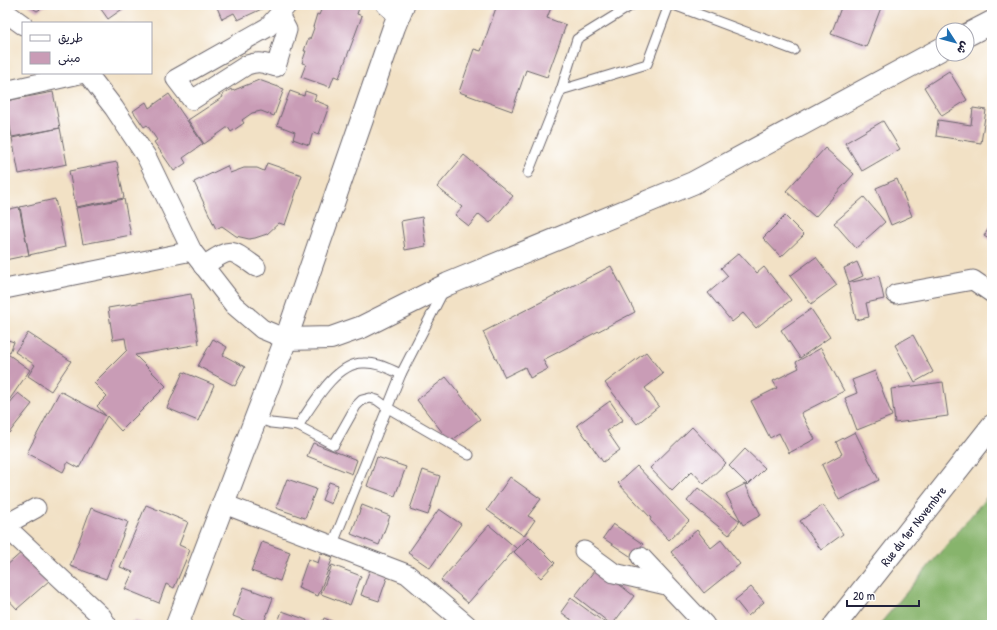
<svg xmlns="http://www.w3.org/2000/svg" width="997" height="630" viewBox="0 0 997 630" font-family="'Patrick Hand','Playpen Sans Arabic',sans-serif">
  <rect width="100%" height="100%" fill="#fff"/>
  <filter id="ink" filterUnits="userSpaceOnUse"><feTurbulence type="fractalNoise" baseFrequency=".025" numOctaves="2"/><feDisplacementMap in="SourceGraphic" scale="8" xChannelSelector="R" yChannelSelector="G"/><feConvolveMatrix kernelMatrix="1 2 1 2 8 2 1 2 1" color-interpolation-filters="sRGB"/></filter>
  <filter id="wash" filterUnits="userSpaceOnUse"><feTurbulence type="fractalNoise" baseFrequency=".012" numOctaves="4" result="noise"/><feDisplacementMap in="SourceGraphic" scale="16" xChannelSelector="R" yChannelSelector="G"/><feGaussianBlur stdDeviation="0.9" result="paint"/><feColorMatrix in="noise" values="0 0 0 0 0 0 0 0 0 0 0 0 0 0 0 0 0 1.4 0 .05"/><feComposite in="paint" operator="in"/></filter>
  <g filter="url(#wash)">
    <rect width="100%" height="100%" fill="#f2e1c5"/>
    <path fill="#87b46c" stroke="#546b54" d="M992 491V625H879Z"/>
    <g id="blocks">
      <g fill="#c99cb6">
        <path d="M28 5H47L37 11Z"/>
        <path d="M98 5H128L108 19Z"/>
        <path d="M216 5H267L268 6 238 20 234 13 222 19Z"/>
        <path d="M323 5H360L357 14 362 16 339 78 334 76 330 87 301 77 306 64 302 63 306 51H304L308 39H310L314 28 313 27 317 14 319 15Z"/>
        <path d="M497 5H552L547 18 566 25 547 77 526 70 512 111 459 92 474 49 481 51Z"/>
        <path d="M842 5H882L866 47 831 34Z"/>
        <path d="M949 71 967 100 942 116 924 87Z"/>
        <path d="M259 80 284 89 274 116 261 111 252 113 242 120 244 123 231 132 228 127 204 144 188 120 223 97 222 95 231 89 232 91Z"/>
        <path d="M290 91 304 96 305 91 316 95 314 100 329 106 319 134 313 132 309 145 293 139 295 132 277 125Z"/>
        <path d="M53 92 60 128 12 137 5 101Z"/>
        <path d="M169 94 203 144 183 158 186 163 174 171 154 142 157 140 147 125 144 127 133 111 146 102 149 108Z"/>
        <path d="M973 108 986 110 981 143 936 136 938 120 971 125Z"/>
        <path d="M883 121 900 149 862 171 845 143Z"/>
        <path d="M60 128 67 164 19 174 12 138Z"/>
        <path d="M825 148 854 174 815 217 786 191Z"/>
        <path d="M464 155 513 196 490 223 479 214 469 226 455 215 462 207 437 187Z"/>
        <path d="M117 162 124 198 76 207 69 171Z"/>
        <path d="M267 163 302 175 285 225 279 223 267 234 255 238 249 239 236 236 222 226 216 229 194 182 227 166 230 173 244 168H257L264 171Z"/>
        <path d="M897 179 912 216 891 225 876 188Z"/>
        <path d="M864 197 885 222 856 248 834 223Z"/>
        <path d="M55 199 65 247 29 255 20 207Z"/>
        <path d="M124 199 131 235 83 244 76 208Z"/>
        <path d="M19 207 29 255 5 260V210Z"/>
        <path d="M785 216 804 235 781 257 763 238Z"/>
        <path d="M422 217 426 246 405 250 401 221Z"/>
        <path d="M992 223V241L984 236Z"/>
        <path d="M739 253 757 273 764 267 791 300 756 328 743 313 732 322 708 293 728 276 721 268Z"/>
        <path d="M816 257 837 285 811 304 790 276Z"/>
        <path d="M857 262 863 276 849 282 844 268Z"/>
        <path d="M611 266 635 312 543 360 548 369 530 378 525 367 505 377 483 332Z"/>
        <path d="M879 276 884 299 866 303 869 317 856 320 848 283Z"/>
        <path d="M191 294 199 344 135 355 166 386 121 431 107 416 79 468 68 462 63 472 27 453 60 391 106 416 97 406 107 396 94 383 127 350 125 338 113 340 108 308Z"/>
        <path d="M811 309 830 337 800 358 781 330Z"/>
        <path d="M28 333 71 361 51 391 28 376 35 365 15 352Z"/>
        <path d="M913 335 933 372 915 382 895 345Z"/>
        <path d="M5 339 14 342 10 352 5 350Z"/>
        <path d="M213 339 227 347 223 355 245 367 235 386 198 366Z"/>
        <path d="M821 348 844 391 801 413 815 439 789 453 779 433 770 438 751 401 777 388 773 381 799 368 796 362Z"/>
        <path d="M5 352 30 370 5 406Z"/>
        <path d="M646 352 663 374 645 388 659 406 637 424 605 383Z"/>
        <path d="M875 371 892 416 857 430 845 398 857 393 852 380Z"/>
        <path d="M183 372 214 385 198 421 167 408Z"/>
        <path d="M446 377 480 419 450 442 417 400Z"/>
        <path d="M943 382 948 416 895 423 891 389Z"/>
        <path d="M18 393 32 404 9 433 5 430V409Z"/>
        <path d="M610 401 623 420 607 431 620 450 603 462 577 425Z"/>
        <path d="M692 427 726 463 704 484 692 471 672 491 650 468Z"/>
        <path d="M855 432 879 480 839 500 822 465 842 454 836 442Z"/>
        <path d="M313 443 357 460 352 474 307 456Z"/>
        <path d="M745 449 765 468 748 485 729 466Z"/>
        <path d="M377 457 406 467 395 496 367 486Z"/>
        <path d="M637 466 689 521 669 540 650 520 651 518 618 483Z"/>
        <path d="M423 470 440 476 428 515 410 509Z"/>
        <path d="M510 477 541 499 528 516 535 520 524 536 487 510Z"/>
        <path d="M287 479 316 489 305 518 276 508Z"/>
        <path d="M329 482 338 485 331 504 322 500Z"/>
        <path d="M745 484 761 515 743 525 726 494Z"/>
        <path d="M698 488 740 521 729 535 687 501Z"/>
        <path d="M146 505 188 522 179 545 190 550 174 588 166 584 159 603 125 589 133 572 120 567Z"/>
        <path d="M362 505 390 516 379 545 351 534Z"/>
        <path d="M823 505 843 534 821 550 800 521Z"/>
        <path d="M91 508 128 522 106 579 70 566Z"/>
        <path d="M439 509 461 524 430 568 408 553Z"/>
        <path d="M613 524 643 544 633 558 603 538Z"/>
        <path d="M489 525 516 548 468 603 441 580Z"/>
        <path d="M697 530 711 548 721 540 740 564 704 593 671 552Z"/>
        <path d="M529 537 555 563 541 578 514 552Z"/>
        <path d="M262 542 290 552 280 581 251 571Z"/>
        <path d="M23 551 50 580 17 609 5 596V567Z"/>
        <path d="M321 553 333 557 318 596 298 588 308 559 318 563Z"/>
        <path d="M332 565 361 576 350 605 321 594Z"/>
        <path d="M597 567 634 596 612 625 575 596Z"/>
        <path d="M370 569 388 575 379 601 361 595Z"/>
        <path d="M244 587 273 598 263 625H257L233 616Z"/>
        <path d="M751 587 764 602 748 616 735 600Z"/>
        <path d="M571 598 608 625H578L561 612Z"/>
        <path d="M282 611 307 620 305 625H277Z"/>
        <path d="M324 618 341 625H321Z"/>
        <path d="M134 620 148 625H132Z"/>
      </g>
    </g>
  </g>
  <g filter="url(#ink)">
    <use href="#blocks" fill-opacity="0" stroke="#6b656b" stroke-width="1"/>
    <g fill="none" stroke-linecap="round" stroke-linejoin="round">
      <defs>
        <g id="lane">
          <path d="M632 5 577 39 561 90 647 64 669 5"/>
          <path d="M674 5 794 50"/>
          <path d="M528 173 561 90"/>
          <path d="M401 374 444 290"/>
          <path d="M257 418 271 423 298 426 334 445 356 406 362 400 370 398 377 400 388 408 469 455"/>
          <path d="M298 426C312 406 335 363 363 363 377 362 389 369 401 374L332 546"/>
        </g>
        <g id="street">
          <path d="M386 5 399 16"/>
          <path d="M5 12 23 25"/>
          <path d="M279 15 287 30 276 67C264 63 259 61 247 65L192 100 176 79 268 27 287 5"/>
          <path d="M87 73 114 108 146 156 192 251 234 305 262 329 286 339"/>
          <path d="M5 91 84 73"/>
          <path d="M203 266C232 248 228 247 256 267"/>
          <path d="M5 289 192 251"/>
          <path d="M896 294 973 280 992 293"/>
          <path d="M224 504 407 574 467 625"/>
          <path d="M5 525 36 508"/>
          <path d="M5 526 102 617 107 625"/>
          <path d="M584 551 614 573 666 585"/>
          <path d="M641 557 705 625"/>
        </g>
        <g id="secondary">
          <path d="M967 35 992 22"/>
          <path d="M286 339 331 338 362 327 448 284 693 183 943 48"/>
          <path d="M177 625 286 339 394 27 403 5"/>
        </g>
        <path id="primary" d="M835 625 992 426"/>
      </defs>
      <use href="#lane" stroke="#6b656b" stroke-width="11"/>
      <use href="#street" stroke="#6b656b" stroke-width="21"/>
      <use href="#secondary" stroke="#6b656b" stroke-width="24"/>
      <use href="#primary" stroke="#6b656b" stroke-width="24"/>
      <use href="#lane" stroke="#fff" stroke-width="9"/>
      <use href="#street" stroke="#fff" stroke-width="19"/>
      <use href="#secondary" stroke="#fff" stroke-width="22"/>
      <use href="#primary" stroke="#fff" stroke-width="22"/>
    </g>
  </g>
  <g text-anchor="middle" stroke-width="3.5" stroke-linejoin="round" paint-order="stroke">
    <g font-size="13" fill="#22223b" stroke="#fff">
      <text transform="translate(913 526) rotate(-52)" y="5">Rue du 1er Novembre</text>
    </g>
  </g>
  <rect width="997" height="630" fill="none" stroke="#fff" stroke-width="20"/>
  <rect x="22" y="22" width="130" height="52" fill="#ffffff" stroke="#a7a7b1"/>
  <rect x="30" y="35" width="20" height="6" fill="#ffffff" stroke="#a7a7b1"/>
  <text x="58" y="42" font-size="12" fill="#22223b">طريق</text>
  <rect x="30" y="52" width="20" height="12" fill="#c99cb6" stroke="#a7a7b1"/>
  <text x="58" y="62" font-size="12" fill="#22223b">مبنى</text>
  <g transform="translate(955 42) rotate(126)"><circle r="19" fill="#ffffff" stroke="#a7a7b1"/>
  <path d="M0-3L7 15L0 10L-7 15Z" fill="#1f6fb2"/>
  <text y="-6" font-size="11" font-weight="bold" text-anchor="middle" fill="#22223b">ش</text>
  </g>
  <path d="M847 600v6h72v-6" fill="none" stroke="#22223b" stroke-width="2"/>
  <text x="853" y="600" font-size="12" fill="#22223b" stroke="#ffffff" stroke-width="3" paint-order="stroke">20 m</text>
</svg>
